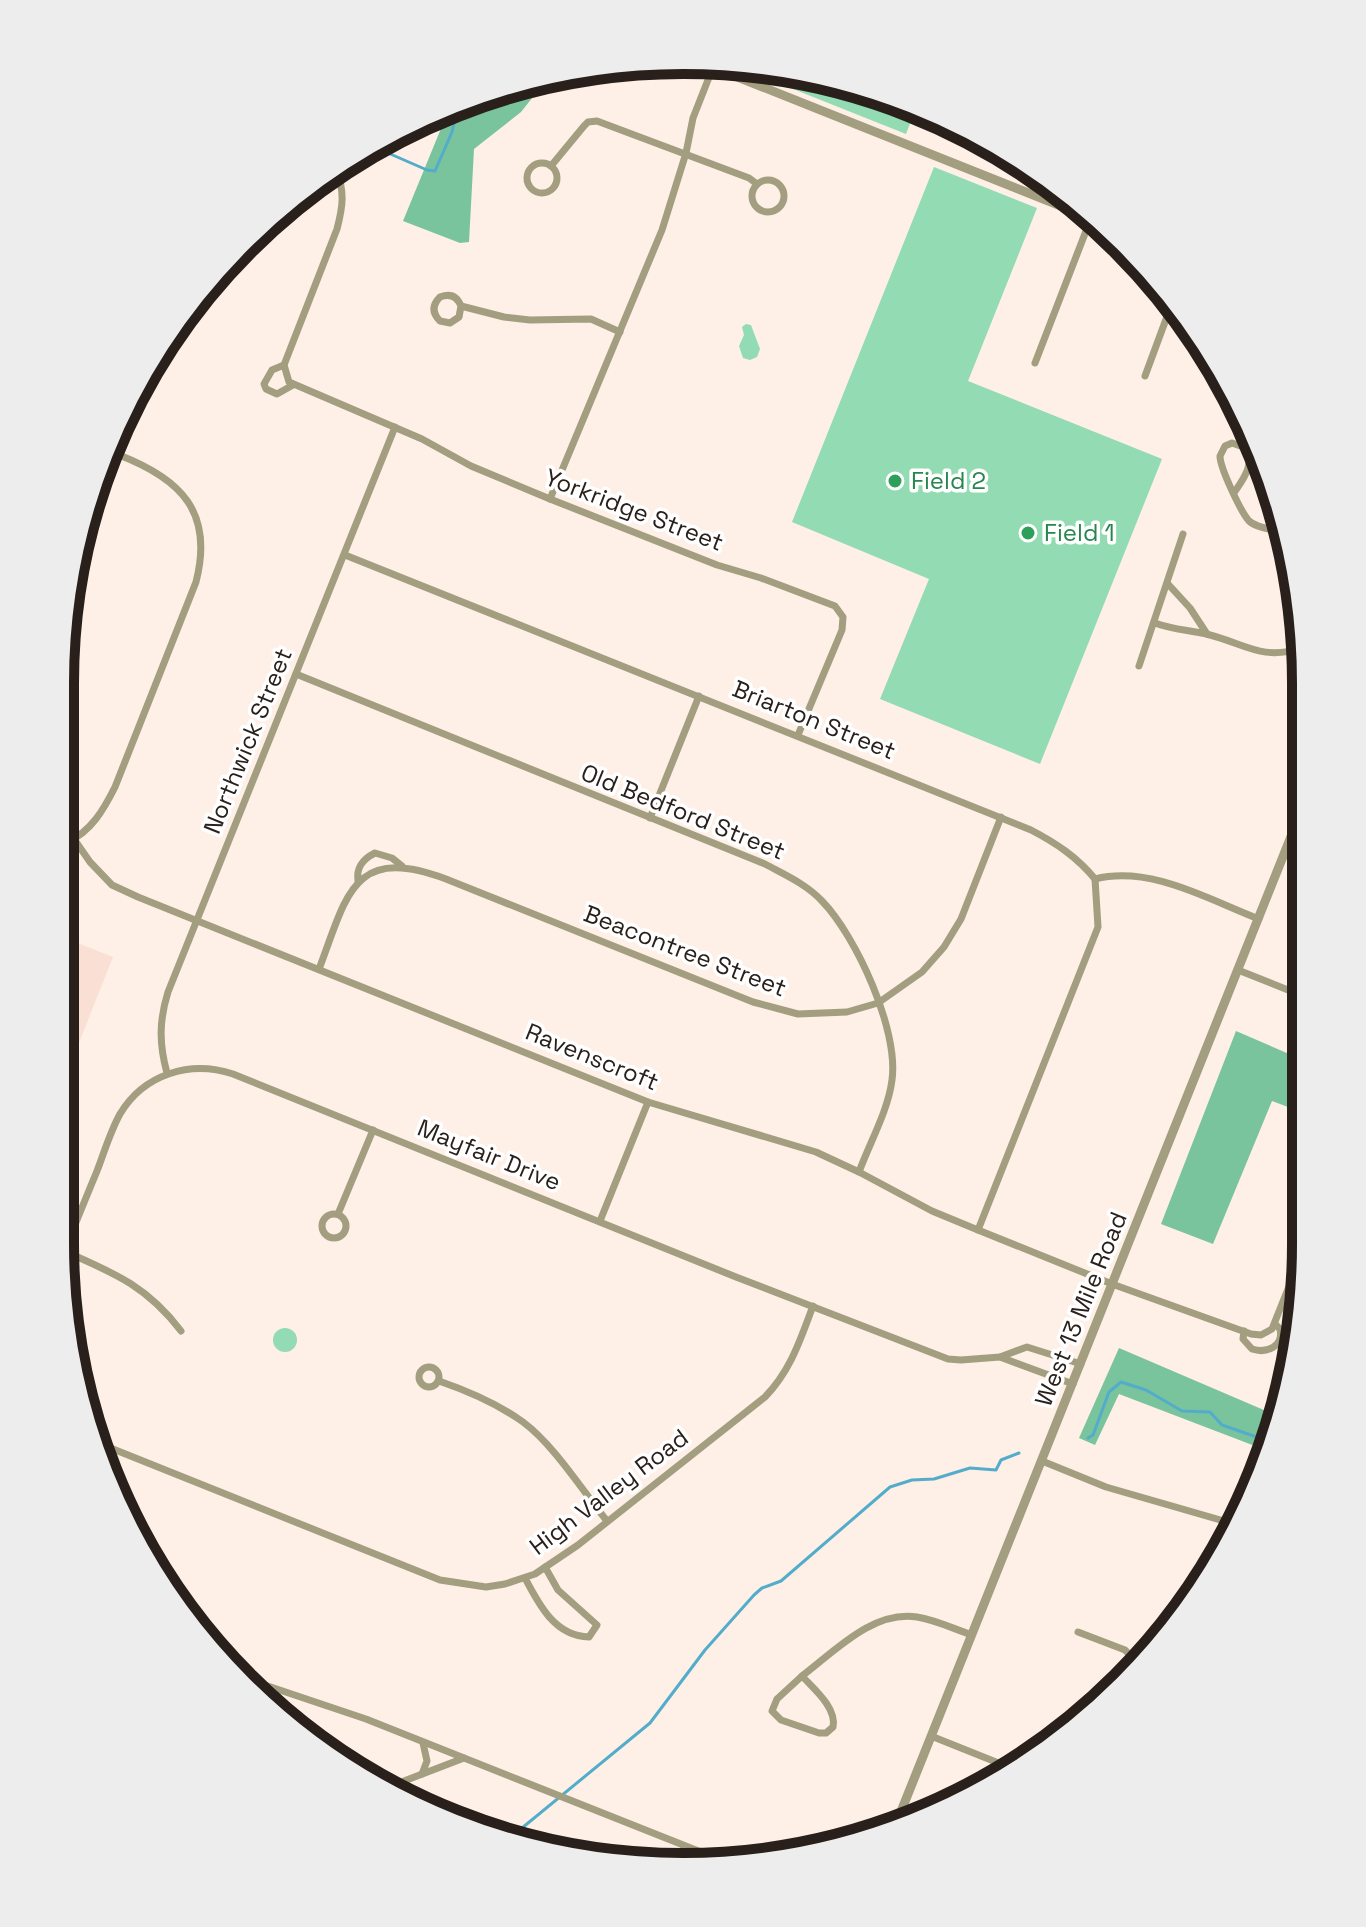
<svg xmlns="http://www.w3.org/2000/svg" width="1366" height="1927" viewBox="0 0 1366 1927" font-family="'Space Grotesk',sans-serif">
  <rect width="100%" height="100%" fill="#feefe7"/>
  <g fill="#fae0d4">
    <path d="M916 108 958 124 1033 170 910 121Z"/>
    <path d="M65 938 113 957 63 1083Z"/>
  </g>
  <g fill="#92dbb3">
    <path d="M776 70 844 81 916 108 906 134 773 81Z"/>
    <path d="M934 167 1037 208 968 381 1162 459 1040 764 880 699 929 579 792 522Z"/>
    <path d="M746 324 751 325 760 349 757 357 750 360 743 358 739 346 744 335 742 327Z"/>
    <circle cx="285" cy="1340" r="12"/>
  </g>
  <g fill="#79c49c">
    <path d="M548 78 521 112 474 149 469 242 460 243 403 221 449 109 482 93Z"/>
    <path d="M1236 1031 1303 1060 1304 1113 1272 1101 1213 1244 1161 1224Z"/>
    <path d="M1119 1348 1280 1417 1268 1451 1119 1394 1095 1445 1079 1438Z"/>
  </g>
  <g fill="none" stroke-linecap="round" stroke-linejoin="round">
    <g stroke="#53adca" stroke-width="3">
      <path d="M372 146 427 170 435 171 452 132 457 110 465 101"/>
      <path d="M1088 1438 1093 1435 1109 1392 1121 1382 1146 1390 1182 1411 1210 1412 1222 1425 1271 1442"/>
      <path d="M511 1837 650 1723 705 1650 754 1595 762 1588 781 1581 890 1487 912 1480 934 1479 970 1468 996 1470 1001 1460 1019 1453"/>
    </g>
    <g stroke="#a29e7f" stroke-width="7">
      <circle cx="542" cy="178" r="15"/>
      <path d="M551 166 584 126 588 122 597 121 749 178 757 184"/>
      <path d="M336 169C345 192 343 206 337 229L284 365 289 382 422 439 471 466 550 499 717 565 761 578 835 606 843 617 842 630 798 735"/>
      <circle cx="768" cy="196" r="16"/>
      <path d="M461 306 459 317 450 323 440 321C432 313 432 305 440 297 450 293 457 296 461 306L504 317 530 320 591 319 620 332"/>
      <path d="M1035 363 1091 218"/>
      <path d="M284 365 272 370 264 384 266 389 277 394 293 385"/>
      <path d="M1145 376 1172 303"/>
      <path d="M1234 493C1243 479 1255 465 1246 448L1232 443 1225 446 1220 456C1220 468 1241 512 1249 521 1257 528 1270 529 1279 531"/>
      <path d="M550 499 662 230 686 153 693 118 715 62"/>
      <path d="M345 555 1031 830C1056 843 1077 857 1095 879"/>
      <path d="M72 572 157 355"/>
      <path d="M1168 584 1190 608 1207 634"/>
      <path d="M1155 623C1173 630 1191 630 1210 635 1245 644 1263 661 1301 648"/>
      <path d="M1139 666 1183 534"/>
      <path d="M296 674 765 864C785 875 806 884 822 901 856 936 899 1030 892 1080 888 1111 870 1142 859 1172"/>
      <path d="M650 818 699 696"/>
      <path d="M74 839 90 862 112 885 138 897 648 1102 816 1152 859 1172 932 1211 978 1230 1112 1284 1251 1334 1261 1335 1272 1329 1304 1249"/>
      <path d="M67 842C91 832 104 809 115 787L196 582C214 512 181 479 119 455"/>
      <path d="M1095 879C1151 865 1209 900 1259 919"/>
      <path d="M358 881C356 867 363 859 375 853L392 858 402 866"/>
      <path d="M319 969C347 896 352 844 446 879L753 1002 798 1014 847 1012 878 1003 922 972 944 947 961 919 1001 817"/>
      <path d="M1238 970 1303 996"/>
      <path d="M167 1073C159 1044 159 1021 168 992L395 427"/>
      <circle cx="334" cy="1226" r="12"/>
      <path d="M338 1214 373 1130"/>
      <path d="M600 1221 648 1102"/>
      <path d="M978 1230 1098 927 1095 879"/>
      <path d="M64 1251C114 1273 147 1286 181 1331"/>
      <path d="M62 1258C73 1229 85 1200 97 1171 104 1153 110 1132 120 1114 144 1074 190 1060 233 1074L736 1277 948 1359 961 1360 1000 1357 1027 1347 1081 1364"/>
      <path d="M1244 1331 1243 1339 1252 1349C1267 1354 1284 1346 1280 1329L1275 1324"/>
      <path d="M1000 1357 1073 1384"/>
      <circle cx="429" cy="1377" r="10"/>
      <path d="M439 1381C468 1391 498 1404 523 1422 554 1445 582 1490 607 1521"/>
      <path d="M98 1443 440 1580 486 1587 505 1584 535 1574 578 1545 765 1397C791 1370 800 1340 813 1306"/>
      <path d="M1042 1461 1106 1487 1238 1525"/>
      <path d="M525 1578C539 1605 555 1636 589 1637L597 1625 558 1590 545 1567"/>
      <path d="M1078 1632 1125 1650 1139 1664"/>
      <path d="M802 1676C835 1651 873 1610 917 1617 936 1620 954 1629 972 1635"/>
      <path d="M802 1676C814 1689 837 1708 833 1727L826 1733H819L781 1720 772 1711 777 1699Z"/>
      <path d="M241 1677 366 1719 716 1858"/>
      <path d="M931 1736 1011 1768"/>
      <path d="M422 1774 427 1761 423 1743"/>
      <path d="M391 1786 464 1758"/>
      <path d="M679 1859 684 1848"/>
    </g>
    <g stroke="#a29e7f" stroke-width="9">
      <path d="M700 62 1096 220"/>
      <path d="M896 1824 1302 809"/>
    </g>
  </g>
  <g fill="#2e9e5b" stroke="#fff" stroke-width="3">
    <circle cx="895" cy="481" r="8"/>
    <circle cx="1028" cy="533" r="8"/>
  </g>
  <g text-anchor="middle" stroke-width="7" stroke-linejoin="round" paint-order="stroke">
    <g font-size="24" fill="#27864d" stroke="#fff" text-anchor="start">
      <text x="911" y="489">Field 2</text>
      <text x="1044" y="541">Field 1</text>
    </g>
    <g font-size="24" fill="#29201c" stroke="#fff">
      <text transform="translate(634 510) rotate(21)" y="8">Yorkridge Street</text>
      <text transform="translate(814 720) rotate(22)" y="8">Briarton Street</text>
      <text transform="translate(248 741) rotate(-68)" y="8">Northwick Street</text>
      <text transform="translate(683 812) rotate(22)" y="8">Old Bedford Street</text>
      <text transform="translate(685 951) rotate(21)" y="8">Beacontree Street</text>
      <text transform="translate(592 1057) rotate(22)" y="8">Ravenscroft</text>
      <text transform="translate(489 1155) rotate(22)" y="8">Mayfair Drive</text>
      <text transform="translate(1081 1309) rotate(-68)" y="8">West 13 Mile Road</text>
      <text transform="translate(609 1492) rotate(-37)" y="8">High Valley Road</text>
    </g>
  </g>
  <path d="M0 0H1366V1927H0ZM683 74H683A609 609 0 0 1 1292 683V1244A609 609 0 0 1 683 1853H683A609 609 0 0 1 74 1244V683A609 609 0 0 1 683 74Z" fill="#eeeded" fill-rule="evenodd"/>
  <path fill="none" stroke="#29201c" stroke-width="10" d="M683 74H683A609 609 0 0 1 1292 683V1244A609 609 0 0 1 683 1853H683A609 609 0 0 1 74 1244V683A609 609 0 0 1 683 74Z"/>
</svg>
